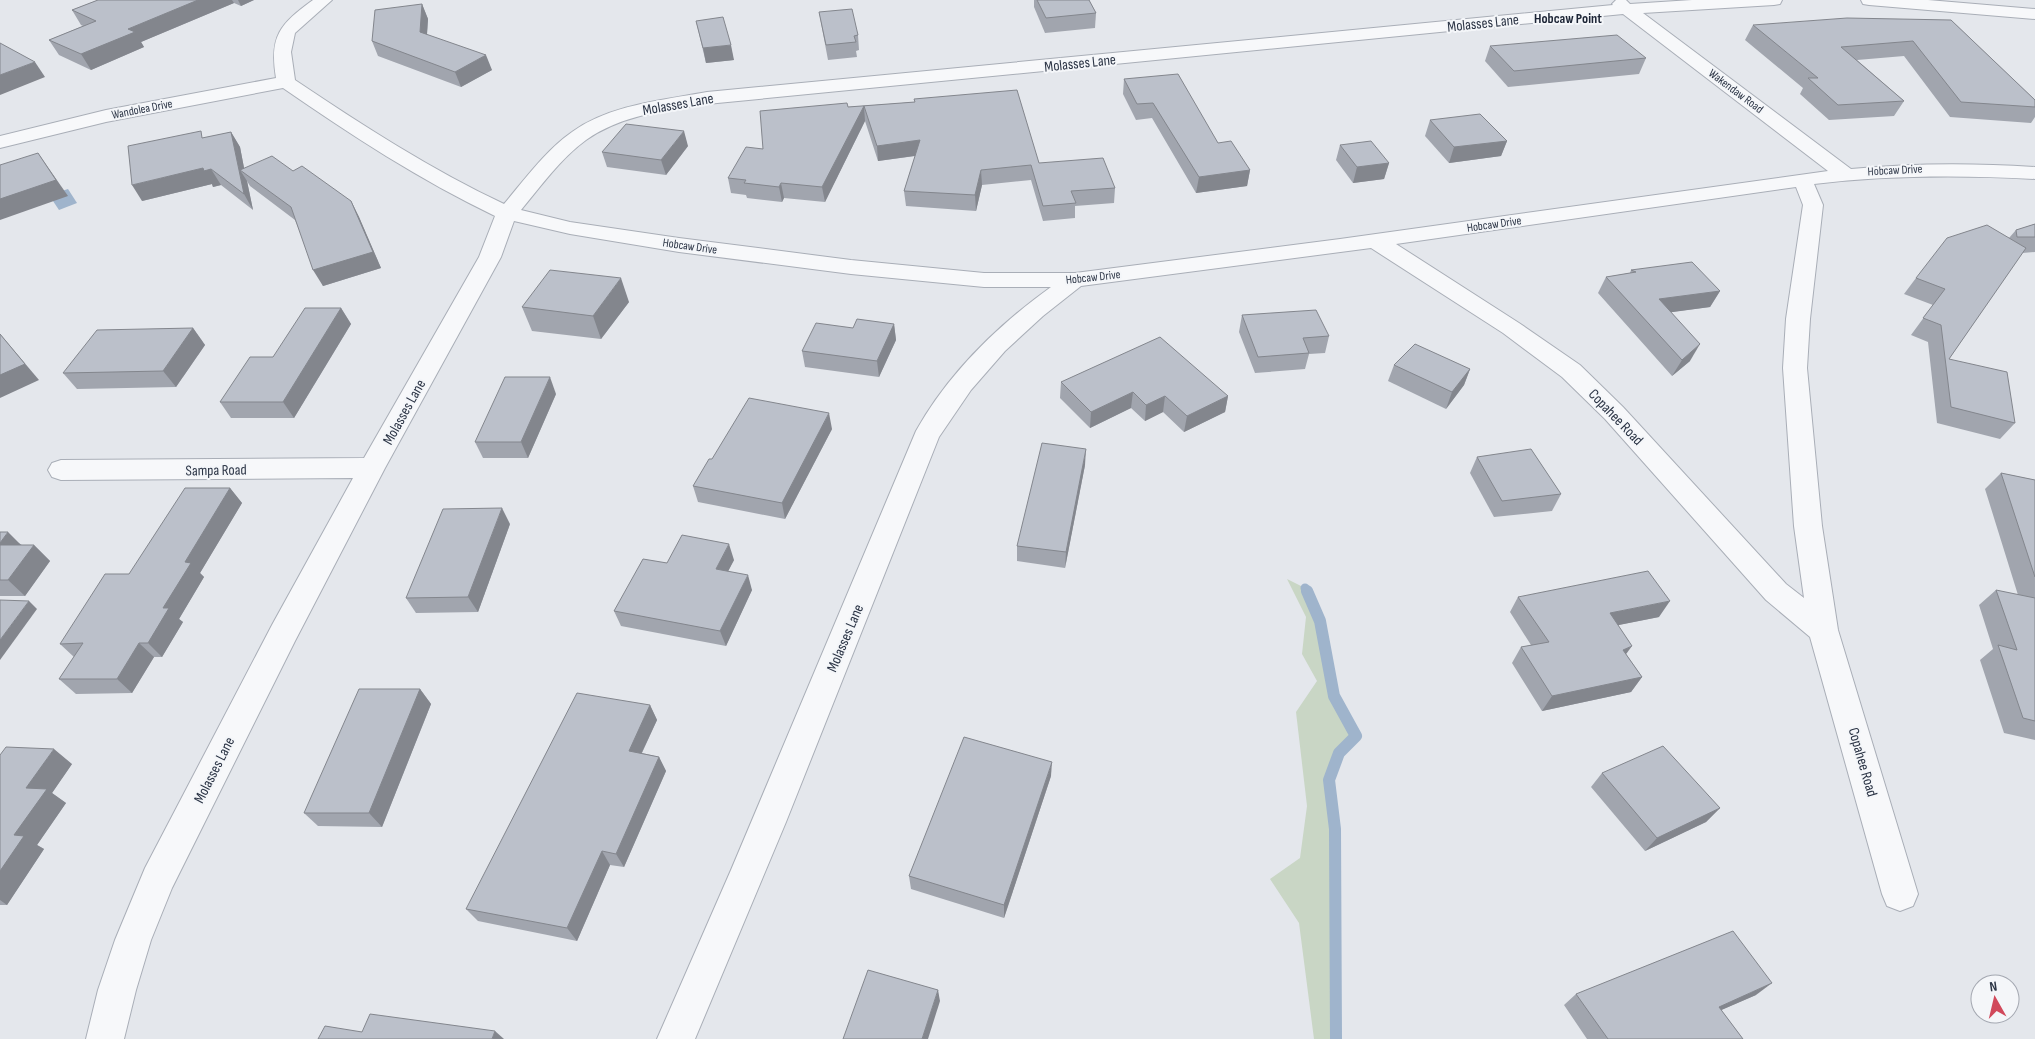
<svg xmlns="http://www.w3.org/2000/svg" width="2035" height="1039" viewBox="0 0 2035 1039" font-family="'Sofia Sans Condensed',sans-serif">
  <rect width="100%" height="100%" fill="#e4e7ec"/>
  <path fill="#c9d6c5" d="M1287 579 1305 588 1320 621 1334 696 1344 717 1356 736 1343 749 1329 780 1335 829 1336 1039H1314L1299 923 1270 879 1300 858 1307 806 1296 712 1317 681 1302 654 1306 617Z"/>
  <path fill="#9fb4cc" d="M68 189 77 203 59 210 49 195Z"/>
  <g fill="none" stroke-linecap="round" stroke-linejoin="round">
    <path stroke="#9fb4cc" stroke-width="9" d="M1305 588 1307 593"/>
    <path stroke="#9fb4cc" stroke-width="12" d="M1307 591 1320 621 1334 696 1356 736 1339 753 1329 780 1335 829 1336 1039"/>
    <defs>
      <g id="minor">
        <path d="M313 0H332L295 33 291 52 295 80C362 125 430 169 504 204 525 179 546 150 572 132 609 105 663 100 707 92L1613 5 1612 4 1616 0H1626L1630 4 1692 0H1782L1780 4 1774 5 1643 13 1851 169C1913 163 1973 163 2035 167V179C1961 175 1888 175 1814 184L1823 205 1810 319 1807 368 1822 526 1838 630 1918 894 1913 906 1900 911 1887 906 1882 894 1810 637 1766 600 1605 419 1562 377 1503 333 1371 248 1081 286 1043 316 1005 351 971 390 939 437 786 822 695 1039H657L731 870 916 431C948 374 998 325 1051 287H984L851 274 679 252 570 234 514 221 501 257 385 468 295 641 172 888 151 940 136 990 124 1039H86L98 990 115 940 145 868 272 625 353 478 61 480 52 477 48 470 52 463 61 460 364 458 479 257 495 216C420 180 351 135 283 88L106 122 0 148V136L106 110 276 78C269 36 280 24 313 0ZM1623 14 1828 171 1340 239 1075 273H984L851 260 679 238 570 222 521 210C541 186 561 158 586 140 621 115 666 110 707 104ZM1796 187 1803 205 1786 319 1783 368 1794 526 1804 598 1786 584 1623 407 1580 365 1519 323 1396 244Z"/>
        <path d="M1861 0H1928L2035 9V19L1869 5 1863 4Z"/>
      </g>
    </defs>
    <use href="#minor" stroke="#a9aeb7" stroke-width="2"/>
    <use href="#minor" fill="#f7f8fa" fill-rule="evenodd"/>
  </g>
  <g fill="#a1a5ae">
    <path d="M98 0H254L241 6 234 3 141 42 144 47 91 70 59 55 49 40 83 26 81 25 72 10Z"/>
    <path d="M1034 0H1089L1096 13 1095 28 1045 33 1034 7Z"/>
    <path d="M422 4 428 19 427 35 492 70 461 87 378 56 372 41Z"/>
    <path d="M819 12 858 35 859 50 856 51 857 57 828 60Z"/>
    <path d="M1951 20 2035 100V117L2031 123 1950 117 1904 56 1857 60 1904 101 1894 116 1829 120 1800 94 1803 88 1745 40 1753 25Z"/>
    <path d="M696 21 734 60 706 63Z"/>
    <path d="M1490 46 1646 58 1639 74 1508 87 1485 61Z"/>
    <path d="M1124 79 1218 143 1250 170 1247 186 1196 193 1152 118 1136 120 1123 94Z"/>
    <path d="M915 102 1039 163 1115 188 1114 203 1075 206V218L1043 221 1031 180 982 185 976 211 906 206 904 191 915 156 878 161 865 121 825 202 784 198 782 202 747 198 746 195 731 193 728 178 763 149 848 107Z"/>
    <path d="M1430 120 1507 141 1501 156 1449 163 1425 136Z"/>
    <path d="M231 132 240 147 244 168 293 171 351 201 359 217 381 268 323 286 295 220 250 186 247 181 253 210 221 185 213 187 212 184 142 201 205 138Z"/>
    <path d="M1340 145 1389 163 1384 179 1353 183 1336 160Z"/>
    <path d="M688 146 666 175 607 167 602 152Z"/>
    <path d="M2035 224V252L2022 253 1949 359 2015 423 2000 439 1937 423 1928 342 1911 335 1933 305 1904 294 1916 278 2009 238 2016 230Z"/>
    <path d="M1631 270 1720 291 1710 307 1671 312 1690 361 1672 376 1598 293 1606 277 1630 273Z"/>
    <path d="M629 302 601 339 532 331 522 307Z"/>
    <path d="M341 308 351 324 294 418H231L220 402 273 357Z"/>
    <path d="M1242 315 1329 336 1325 353 1309 354 1305 369 1255 373 1239 332Z"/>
    <path d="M894 324 896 340 879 377 805 367 802 351 853 328Z"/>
    <path d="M193 328 205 345 176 387 77 389 63 373Z"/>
    <path d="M1394 365 1470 369 1464 385 1446 409 1388 381Z"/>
    <path d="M1061 382 1228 396 1225 412 1184 432 1163 412 1145 421 1131 408 1090 428 1060 398Z"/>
    <path d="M556 394 528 458H483L475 442Z"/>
    <path d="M832 429 785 519 698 502 693 486 712 459Z"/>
    <path d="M1477 457 1561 494 1552 511 1494 517 1470 473Z"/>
    <path d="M1085 465 1065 568 1017 561V546Z"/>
    <path d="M2001 473 2035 480V740L2004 733 1980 660 1993 649 1979 605 1996 590 2018 595 1985 489Z"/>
    <path d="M230 488 242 503 200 573 204 577 179 619 183 622 162 657H154L132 693 76 694 59 679 74 657 60 644 129 574Z"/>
    <path d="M510 524 478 612 416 613 406 598Z"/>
    <path d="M0 532 22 545H34L50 561 25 596H0Z"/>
    <path d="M734 560 728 571 752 590 726 646 621 626 614 611 667 563Z"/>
    <path d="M1518 597 1659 617 1618 625 1626 654 1642 677 1631 692 1542 711 1512 663 1521 647 1531 645 1510 612Z"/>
    <path d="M420 689 431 704 382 827 318 826 304 813Z"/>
    <path d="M650 705 657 720 642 753 659 757 666 771 624 867 610 865 577 941 478 921 466 909Z"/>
    <path d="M0 755 72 764 52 793 66 803 37 845 44 849 7 905H0Z"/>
    <path d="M1602 773 1720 808 1706 822 1645 851 1591 787Z"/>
    <path d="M1051 776 1004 918 911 889 909 876Z"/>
    <path d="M1576 994 1756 995 1721 1010 1743 1039H1587L1564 1005Z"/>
  </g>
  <g fill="#83868d">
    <path d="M198 0H232L234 3 141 42 144 47 91 70 81 54 128 29Z"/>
    <path d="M238 0H254L241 6Z"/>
    <path d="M422 4 428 19 426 47 420 32Z"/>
    <path d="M731 45 734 60 706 63 703 48Z"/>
    <path d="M486 55 492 70 461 87 455 72Z"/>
    <path d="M35 62 45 77 0 95V75Z"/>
    <path d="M864 106 865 121 825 202 822 187Z"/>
    <path d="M684 131 688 146 666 175 661 160Z"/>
    <path d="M231 132 240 147 245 173 240 170 247 181 253 210 244 194Z"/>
    <path d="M920 140 921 155 878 161 877 146Z"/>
    <path d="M1507 141 1501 156 1449 163 1454 147Z"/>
    <path d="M38 153 68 196 0 220V199Z"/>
    <path d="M1389 163 1384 179 1353 183 1357 167Z"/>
    <path d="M203 168 211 169 221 185 213 187 212 184 142 201 132 185Z"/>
    <path d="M981 170 982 185 976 211 975 195Z"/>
    <path d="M1250 170 1247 186 1196 193 1199 177Z"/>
    <path d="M781 183 784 198 782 202 779 187Z"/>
    <path d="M351 201 359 217 381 268 323 286 313 270Z"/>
    <path d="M621 278 629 302 601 339 593 316Z"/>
    <path d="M1720 291 1710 307 1651 315 1659 299Z"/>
    <path d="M341 308 351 324 294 418 283 402Z"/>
    <path d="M894 324 896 340 879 377 877 361Z"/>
    <path d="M193 328 205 345 176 387 163 371Z"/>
    <path d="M0 334 39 380 0 398Z"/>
    <path d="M1700 344 1690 361 1672 376 1682 360Z"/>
    <path d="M1470 369 1464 385 1446 409 1452 392Z"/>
    <path d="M550 377 556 394 528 458 521 442Z"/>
    <path d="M1133 392 1131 408 1090 428 1091 412Z"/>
    <path d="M1165 396 1163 412 1145 421 1146 405Z"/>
    <path d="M1228 396 1225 412 1184 432 1187 416Z"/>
    <path d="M829 413 832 429 785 519 782 503Z"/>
    <path d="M1086 449 1085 465 1065 568 1066 552Z"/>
    <path d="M230 488 242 503 200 573 204 577 179 619 183 622 162 657 148 643 163 608 185 562Z"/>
    <path d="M502 508 510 524 478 612 468 597Z"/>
    <path d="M8 532 24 548 0 547V543Z"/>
    <path d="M729 544 734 560 721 585 716 569Z"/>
    <path d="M34 545 50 561 25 596 8 580Z"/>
    <path d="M748 575 752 590 726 646 720 631Z"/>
    <path d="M29 601 37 609 0 660V640Z"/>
    <path d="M1670 601 1659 617 1599 629 1610 613Z"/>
    <path d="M139 643 154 657 132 693 117 679Z"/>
    <path d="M1632 646 1621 661 1623 650Z"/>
    <path d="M1642 677 1631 692 1542 711 1552 696Z"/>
    <path d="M420 689 431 704 382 827 369 813Z"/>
    <path d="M650 705 657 720 636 765 629 751Z"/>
    <path d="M54 749 72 764 52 793 66 803 37 845 44 849 7 905 0 900V871L14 835 26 788Z"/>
    <path d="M659 757 666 771 624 867 616 854Z"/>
    <path d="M1052 762 1051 776 1004 918V905Z"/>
    <path d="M1720 808 1706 822 1645 851 1657 838Z"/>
    <path d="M602 851 610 865 577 941 567 928Z"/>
    <path d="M1772 983 1756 995 1703 1018 1719 1007Z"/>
    <path d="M938 990 940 1001 928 1039H922Z"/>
    <path d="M495 1031 504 1039H492Z"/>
  </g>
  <g fill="#bbc0ca" stroke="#83868d">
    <path d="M98 0H198L128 29 135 32 81 54 49 40 96 21 72 10Z"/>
    <path d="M1037 0H1089L1096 13 1046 18Z"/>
    <path d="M422 4 420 32 486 55 455 72 372 41 375 10Z"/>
    <path d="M852 9 858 35 854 36 856 42 826 45 819 12Z"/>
    <path d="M723 17 731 45 703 48 696 21Z"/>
    <path d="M1847 18 1951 20 2035 100V107L1961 102 1913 41 1841 47 1904 101 1838 105 1808 78H1818L1753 25Z"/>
    <path d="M1617 35 1646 58 1514 71 1490 46Z"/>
    <path d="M0 43 35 62 0 75Z"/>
    <path d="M1178 74 1218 143 1231 141 1250 170 1199 177 1153 103 1137 104 1124 79Z"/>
    <path d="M1017 90 1039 163 1103 158 1115 188 1071 191 1076 203 1043 206 1031 165 981 170 975 195 904 191 920 140 877 146 864 106 822 187 781 183 779 187 744 183 746 180 728 178 746 147 763 149 760 111 847 103 848 107 915 102 914 99Z"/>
    <path d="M1480 114 1507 141 1454 147 1430 120Z"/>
    <path d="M626 124 684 131 661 160 602 152Z"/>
    <path d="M201 131 202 138 231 132 244 194 211 169 204 171 203 168 132 185 128 146Z"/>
    <path d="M1371 141 1389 163 1357 167 1340 145Z"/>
    <path d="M38 153 56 180 0 199V165Z"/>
    <path d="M272 156 293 171 302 166 351 201 373 252 313 270 291 207 240 170Z"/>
    <path d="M2035 224V237H2017L2016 230Z"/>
    <path d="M1987 225 2026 248 1949 359 2007 372 2015 423 1951 407 1941 325 1923 318 1945 289 1916 278 1947 238Z"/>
    <path d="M1692 262 1720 291 1659 299 1700 344 1682 360 1606 277 1636 272 1631 270Z"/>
    <path d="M550 270 621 278 593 316 522 307Z"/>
    <path d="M305 308H341L283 402H220L250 357H273Z"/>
    <path d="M1316 310 1329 336 1303 338 1309 353 1258 357 1242 315Z"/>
    <path d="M857 319 894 324 877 361 802 351 816 323 853 328Z"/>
    <path d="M193 328 163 371 63 373 97 330Z"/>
    <path d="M0 334 25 364 0 375Z"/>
    <path d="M1160 337 1228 396 1187 416 1165 396 1146 405 1133 392 1091 412 1061 382Z"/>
    <path d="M1415 344 1470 369 1452 392 1394 365Z"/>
    <path d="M505 377H550L521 442H475Z"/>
    <path d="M749 398 829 413 782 503 693 486 709 459H712Z"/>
    <path d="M1042 443 1086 449 1066 552 1017 546Z"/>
    <path d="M1531 449 1561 494 1502 501 1477 457Z"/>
    <path d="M2001 473 2035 480V577Z"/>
    <path d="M185 488H230L185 562 191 563 163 608H169L148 643H139L117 679H59L83 643 60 644 105 574H129Z"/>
    <path d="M502 508 468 597 406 598 443 509Z"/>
    <path d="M0 532H8L0 543Z"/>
    <path d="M682 535 729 544 716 569 748 575 720 631 614 611 643 559 667 563Z"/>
    <path d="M0 545H34L8 580H0Z"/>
    <path d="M1648 571 1670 601 1610 613 1632 646 1623 650 1642 677 1552 696 1521 647 1549 642 1518 597Z"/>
    <path d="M1996 590 2035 598V721L2023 718 1998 645 2017 650Z"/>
    <path d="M0 600 29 601 0 640Z"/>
    <path d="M359 689H420L369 813H304Z"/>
    <path d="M577 693 650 705 629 751 659 757 616 854 602 851 567 928 466 909Z"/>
    <path d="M964 737 1052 762 1004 905 909 876Z"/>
    <path d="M1663 746 1720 808 1657 838 1602 773Z"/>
    <path d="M6 747 54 749 26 788 47 789 14 835 24 836 0 871V755Z"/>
    <path d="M1733 931 1772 983 1719 1007 1743 1039H1608L1576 994Z"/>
    <path d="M868 970 938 990 922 1039H843Z"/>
    <path d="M370 1014 495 1031 492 1039H318L325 1026 362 1032Z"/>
  </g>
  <g text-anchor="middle" stroke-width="4" stroke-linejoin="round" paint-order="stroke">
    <g font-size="12" fill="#2b3445" stroke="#f4f6f9">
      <text transform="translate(1736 91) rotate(37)" y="4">Wakendaw Road</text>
      <text transform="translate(142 109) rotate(-11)" y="4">Wandolea Drive</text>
      <text transform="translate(1895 170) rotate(-3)" y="4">Hobcaw Drive</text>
      <text transform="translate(1494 224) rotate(-8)" y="4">Hobcaw Drive</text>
      <text transform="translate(690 246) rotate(8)" y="4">Hobcaw Drive</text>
      <text transform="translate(1093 277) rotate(-6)" y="4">Hobcaw Drive</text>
    </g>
    <g font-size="14" font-weight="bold" fill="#1d2536" stroke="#f4f6f9">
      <text x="1568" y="23">Hobcaw Point</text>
    </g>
    <g font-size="15" fill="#2b3445" stroke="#f4f6f9">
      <text transform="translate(1483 23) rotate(-6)" y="5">Molasses Lane</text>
      <text transform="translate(1080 63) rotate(-6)" y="5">Molasses Lane</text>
      <text transform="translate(678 104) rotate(-10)" y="5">Molasses Lane</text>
      <text transform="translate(404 412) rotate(-61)" y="5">Molasses Lane</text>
      <text transform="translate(1616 417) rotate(46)" y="5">Copahee Road</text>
      <text transform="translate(216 470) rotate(-1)" y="5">Sampa Road</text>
      <text transform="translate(845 638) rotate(-67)" y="5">Molasses Lane</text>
      <text transform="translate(1863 762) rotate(74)" y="5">Copahee Road</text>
      <text transform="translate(214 770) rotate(-63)" y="5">Molasses Lane</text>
    </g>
  </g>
  <g transform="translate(1995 999) rotate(352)"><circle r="24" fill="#f4f6f9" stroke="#a4a8b1"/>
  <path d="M0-4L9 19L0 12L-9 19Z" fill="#d1495b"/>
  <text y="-8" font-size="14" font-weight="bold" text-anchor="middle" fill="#2b3445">N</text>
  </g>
</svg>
